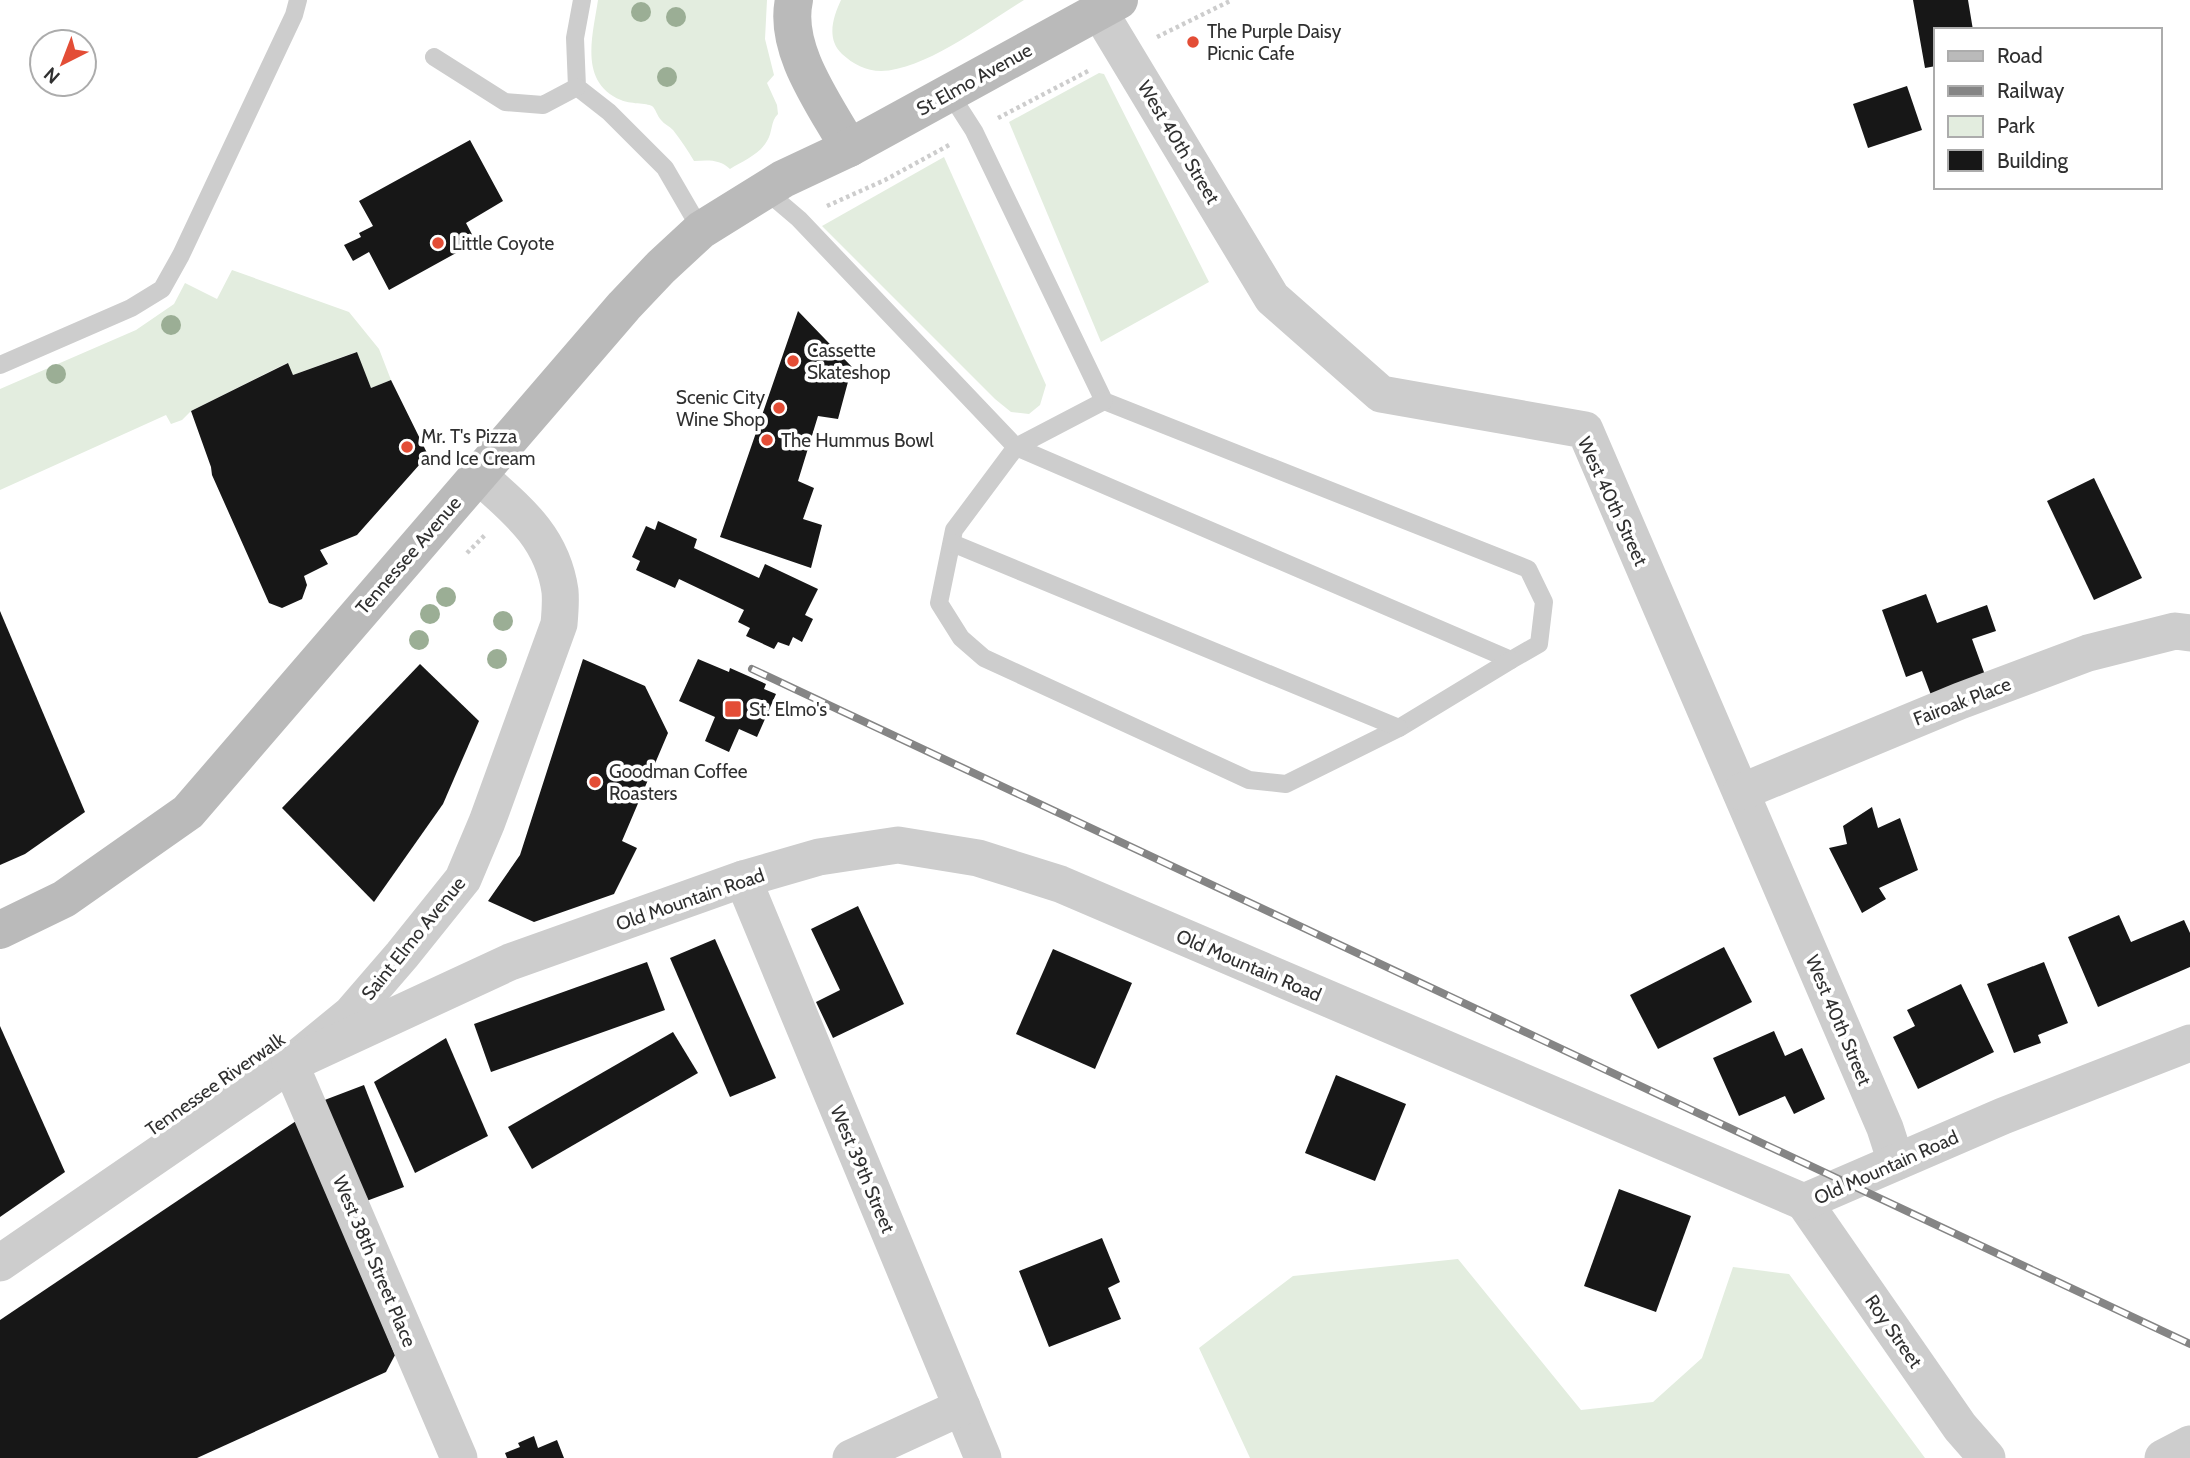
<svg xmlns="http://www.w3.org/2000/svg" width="2190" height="1458" viewBox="0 0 2190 1458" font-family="Cabin,sans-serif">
  <rect width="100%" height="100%" fill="#fff"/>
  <g fill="#e3eddf">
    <path d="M598 0H767L765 39 774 75 767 83 777 105 778 114C770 122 773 132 767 141 760 154 743 161 730 169 720 159 708 160 694 161 688 151 681 140 673 130 669 126 664 124 661 120 657 116 656 109 652 106 647 103 629 104 621 100 578 82 593 35 598 0Z"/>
    <path d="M841 0H1024C986 23 925 70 881 71 866 71 853 64 842 54 826 39 833 17 841 0Z"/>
    <path d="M1099 73 1104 74 1209 282 1101 342 1009 122Z"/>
    <path d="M944 157 1046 385 1040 405 1029 414 1011 412 995 399 822 226Z"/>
    <path d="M232 270 349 312 379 349 391 380 371 388 356 352 293 375 287 363 191 411 182 420 171 424 166 415 0 490V389L136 330 174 304 185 283 217 299Z"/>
    <path d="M1458 1259 1581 1410 1653 1402 1702 1358 1733 1267 1789 1274 1925 1458H1250L1199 1348 1293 1276Z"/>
  </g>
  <g fill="#171717">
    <path d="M1913 0H1968L1973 30H1936V66L1925 68Z"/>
    <path d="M1907 86 1922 130 1868 148 1853 104Z"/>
    <path d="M470 140 503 201 466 223 476 242 389 290 369 252 353 261 344 245 361 237 359 233 373 226 359 201Z"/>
    <path d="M798 311 852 367 838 419 818 416 798 481 814 488 803 519 822 525 811 568 720 537Z"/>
    <path d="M357 352 371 388 391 380 428 455 357 535 320 550 328 564 304 576 307 585 302 599 282 608 269 603 212 475 211 467 191 411 288 363 293 375Z"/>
    <path d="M2094 478 2142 578 2094 600 2047 501Z"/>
    <path d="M658 521 697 539 694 548 759 578 765 564 818 589 805 615 813 619 802 642 793 637 789 646 778 642 774 649 746 636 750 628 738 622 744 610 679 579 675 588 636 570 640 561 632 557 646 526 655 530Z"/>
    <path d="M1926 594 1937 623 1987 605 1996 631 1972 639 1985 675 1931 695 1922 671 1906 677 1882 610Z"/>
    <path d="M0 611 85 812 25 854 0 865Z"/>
    <path d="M583 659 645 686 668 733 622 841 637 848 614 894 534 922 488 901 520 855Z"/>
    <path d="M698 659 729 672 730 668 766 684 764 689 776 694 757 737 739 729 729 752 705 741 715 717 679 701Z"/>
    <path d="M420 664 479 721 443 804 374 902 282 808Z"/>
    <path d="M1872 807 1878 828 1900 818 1918 870 1879 888 1886 899 1862 913 1829 848 1847 844 1843 826Z"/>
    <path d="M858 906 904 1004 833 1038 816 1002 840 990 811 929Z"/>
    <path d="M2119 915 2131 942 2184 920 2190 933V967L2098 1007 2068 937Z"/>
    <path d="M715 939 776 1078 730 1097 670 958Z"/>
    <path d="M1724 947 1752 1002 1658 1049 1630 995Z"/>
    <path d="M1053 949 1132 983 1095 1069 1016 1034Z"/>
    <path d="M647 962 665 1010 491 1072 474 1024Z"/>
    <path d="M2044 962 2068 1023 2038 1035 2041 1043 2014 1053 1987 984Z"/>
    <path d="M1961 984 1994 1052 1918 1089 1893 1037 1915 1026 1907 1010Z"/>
    <path d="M0 1026 65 1172 0 1217Z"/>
    <path d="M1774 1031 1785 1056 1802 1048 1825 1099 1794 1114 1785 1096 1739 1116 1713 1058Z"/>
    <path d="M673 1032 698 1073 532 1169 508 1127Z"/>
    <path d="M446 1038 488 1136 415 1173 374 1082Z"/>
    <path d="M1336 1075 1406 1104 1375 1181 1305 1153Z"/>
    <path d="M364 1085 404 1187 361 1203 322 1101Z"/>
    <path d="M299 1119 395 1355 386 1372 197 1458H0V1320Z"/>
    <path d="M1619 1189 1691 1216 1656 1312 1584 1286Z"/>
    <path d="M1102 1238 1120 1282 1108 1288 1121 1319 1049 1347 1019 1271Z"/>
    <path d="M534 1436 538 1448 557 1440 564 1458H507L505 1453 520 1447 518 1443Z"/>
  </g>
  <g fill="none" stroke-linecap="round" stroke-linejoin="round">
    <g stroke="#cdcdcd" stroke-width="4.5" stroke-dasharray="3.5 3.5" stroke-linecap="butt">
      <path d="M1157 37 1232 0"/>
      <path d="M998 118 1090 70"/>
      <path d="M827 206 885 180 951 144"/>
      <path d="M467 553 486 534"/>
    </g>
    <g stroke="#cdcdcd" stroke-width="18">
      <path d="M582 0 575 38 577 87 609 112 665 168 701 230"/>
      <path d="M434 57 505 102 543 105 577 87"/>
      <path d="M765 190 799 219 1016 447 1511 660 1539 644 1544 602 1528 569 1104 401 974 131 949 92"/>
      <path d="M0 365 131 308 162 289 181 255 294 15 298 0"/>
      <path d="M1104 401 1016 447 954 530 939 603 961 638 984 658 1249 780 1286 784 1399 728 1511 660"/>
      <path d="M952 543 1399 728"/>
    </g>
    <g stroke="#cdcdcd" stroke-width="37">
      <path d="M1099 11 1272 298 1381 394 1585 430 1885 1128 1896 1162"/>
      <path d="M1741 792 1960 701 2088 653 2175 631 2190 633"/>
      <path d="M743 879 983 1458"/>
      <path d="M1804 1202 1960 1427 1987 1458"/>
      <path d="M0 1263 290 1064 351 1014 402 955 463 879 487 822 559 624C560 613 561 602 560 591 552 536 516 509 478 475"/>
      <path d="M459 1458 290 1064 510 962 743 879 819 857 898 845 978 858 1060 884 1804 1202 2003 1116 2190 1043"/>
      <path d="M851 1458 962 1407"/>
      <path d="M2163 1458 2190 1444"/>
    </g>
    <g stroke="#bababa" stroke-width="38">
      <path d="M794 0C783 50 826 106 849 148"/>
      <path d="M0 930 64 899 188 812 624 306 661 267 701 230 783 179 849 148 1119 0"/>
    </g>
    <defs>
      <path id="rail" d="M752 669 2190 1344"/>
    </defs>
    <use href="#rail" stroke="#858585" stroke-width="8"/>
    <use href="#rail" stroke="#fff" stroke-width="5" stroke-dasharray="16" stroke-linecap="butt"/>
  </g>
  <g fill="#9bae95">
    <circle cx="641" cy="12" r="10"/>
    <circle cx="676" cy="17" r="10"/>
    <circle cx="667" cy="77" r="10"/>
    <circle cx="171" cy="325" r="10"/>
    <circle cx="56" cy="374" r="10"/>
    <circle cx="446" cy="597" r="10"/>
    <circle cx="430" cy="614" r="10"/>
    <circle cx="503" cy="621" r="10"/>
    <circle cx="419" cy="640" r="10"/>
    <circle cx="497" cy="659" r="10"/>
  </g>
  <g fill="#e34d36" stroke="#fff" stroke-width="2.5">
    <circle cx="1193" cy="42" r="7"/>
    <circle cx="438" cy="243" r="7"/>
    <circle cx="793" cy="361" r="7"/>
    <circle cx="779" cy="408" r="7"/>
    <circle cx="767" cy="440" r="7"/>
    <circle cx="407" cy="447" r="7"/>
    <rect x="724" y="700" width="18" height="18" rx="3.5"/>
    <circle cx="595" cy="782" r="7"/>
  </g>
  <g text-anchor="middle" stroke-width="7" stroke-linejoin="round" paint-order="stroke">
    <g font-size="19" fill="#303030" stroke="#fff" text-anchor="start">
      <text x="1207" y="38">The Purple Daisy<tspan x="1207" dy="22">Picnic Cafe</tspan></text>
      <text x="452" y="250">Little Coyote</text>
      <text x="807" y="357">Cassette<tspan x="807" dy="22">Skateshop</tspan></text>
      <text x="765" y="404" text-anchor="end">Scenic City<tspan x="765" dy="22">Wine Shop</tspan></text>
      <text x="421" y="443">Mr. T's Pizza<tspan x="421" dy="22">and Ice Cream</tspan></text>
      <text x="781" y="447">The Hummus Bowl</text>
      <text x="749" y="716">St. Elmo's</text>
      <text x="609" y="778">Goodman Coffee<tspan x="609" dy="22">Roasters</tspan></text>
    </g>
    <g font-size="19" fill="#303030" stroke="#fff">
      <text transform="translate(974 79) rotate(-29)" y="7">St Elmo Avenue</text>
      <text transform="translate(1179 142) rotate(59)" y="7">West 40th Street</text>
      <text transform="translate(1613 501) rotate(65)" y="7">West 40th Street</text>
      <text transform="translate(408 555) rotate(-49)" y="7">Tennessee Avenue</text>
      <text transform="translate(1962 701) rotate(-21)" y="7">Fairoak Place</text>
      <text transform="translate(690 899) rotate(-19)" y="7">Old Mountain Road</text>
      <text transform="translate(413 938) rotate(-51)" y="7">Saint Elmo Avenue</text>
      <text transform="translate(1249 965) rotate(23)" y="7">Old Mountain Road</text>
      <text transform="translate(1839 1020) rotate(67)" y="7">West 40th Street</text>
      <text transform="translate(215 1084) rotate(-35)" y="7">Tennessee Riverwalk</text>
      <text transform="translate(1886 1167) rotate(-24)" y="7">Old Mountain Road</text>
      <text transform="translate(863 1169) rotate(67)" y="7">West 39th Street</text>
      <text transform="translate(375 1261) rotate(67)" y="7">West 38th Street Place</text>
      <text transform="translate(1894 1331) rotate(55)" y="7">Roy Street</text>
    </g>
  </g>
  <rect x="1934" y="28" width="228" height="161" fill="#ffffff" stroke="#acacac" stroke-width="2"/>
  <rect x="1948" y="51" width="35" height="10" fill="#bababa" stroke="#acacac" stroke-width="2"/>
  <text x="1997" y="63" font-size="21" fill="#303030">Road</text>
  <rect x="1948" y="86" width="35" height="10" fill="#858585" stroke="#acacac" stroke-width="2"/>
  <text x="1997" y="98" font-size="21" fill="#303030">Railway</text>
  <rect x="1948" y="116" width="35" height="21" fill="#e3eddf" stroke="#acacac" stroke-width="2"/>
  <text x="1997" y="133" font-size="21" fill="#303030">Park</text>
  <rect x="1948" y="150" width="35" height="21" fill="#171717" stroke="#acacac" stroke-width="2"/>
  <text x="1997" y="168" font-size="21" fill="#303030">Building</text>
  <g transform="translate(63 63) rotate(222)"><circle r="33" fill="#ffffff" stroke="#acacac" stroke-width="2"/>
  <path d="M0-5L12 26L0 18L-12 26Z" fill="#e34d36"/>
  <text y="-10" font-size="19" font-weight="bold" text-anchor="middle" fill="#303030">N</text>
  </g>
</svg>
